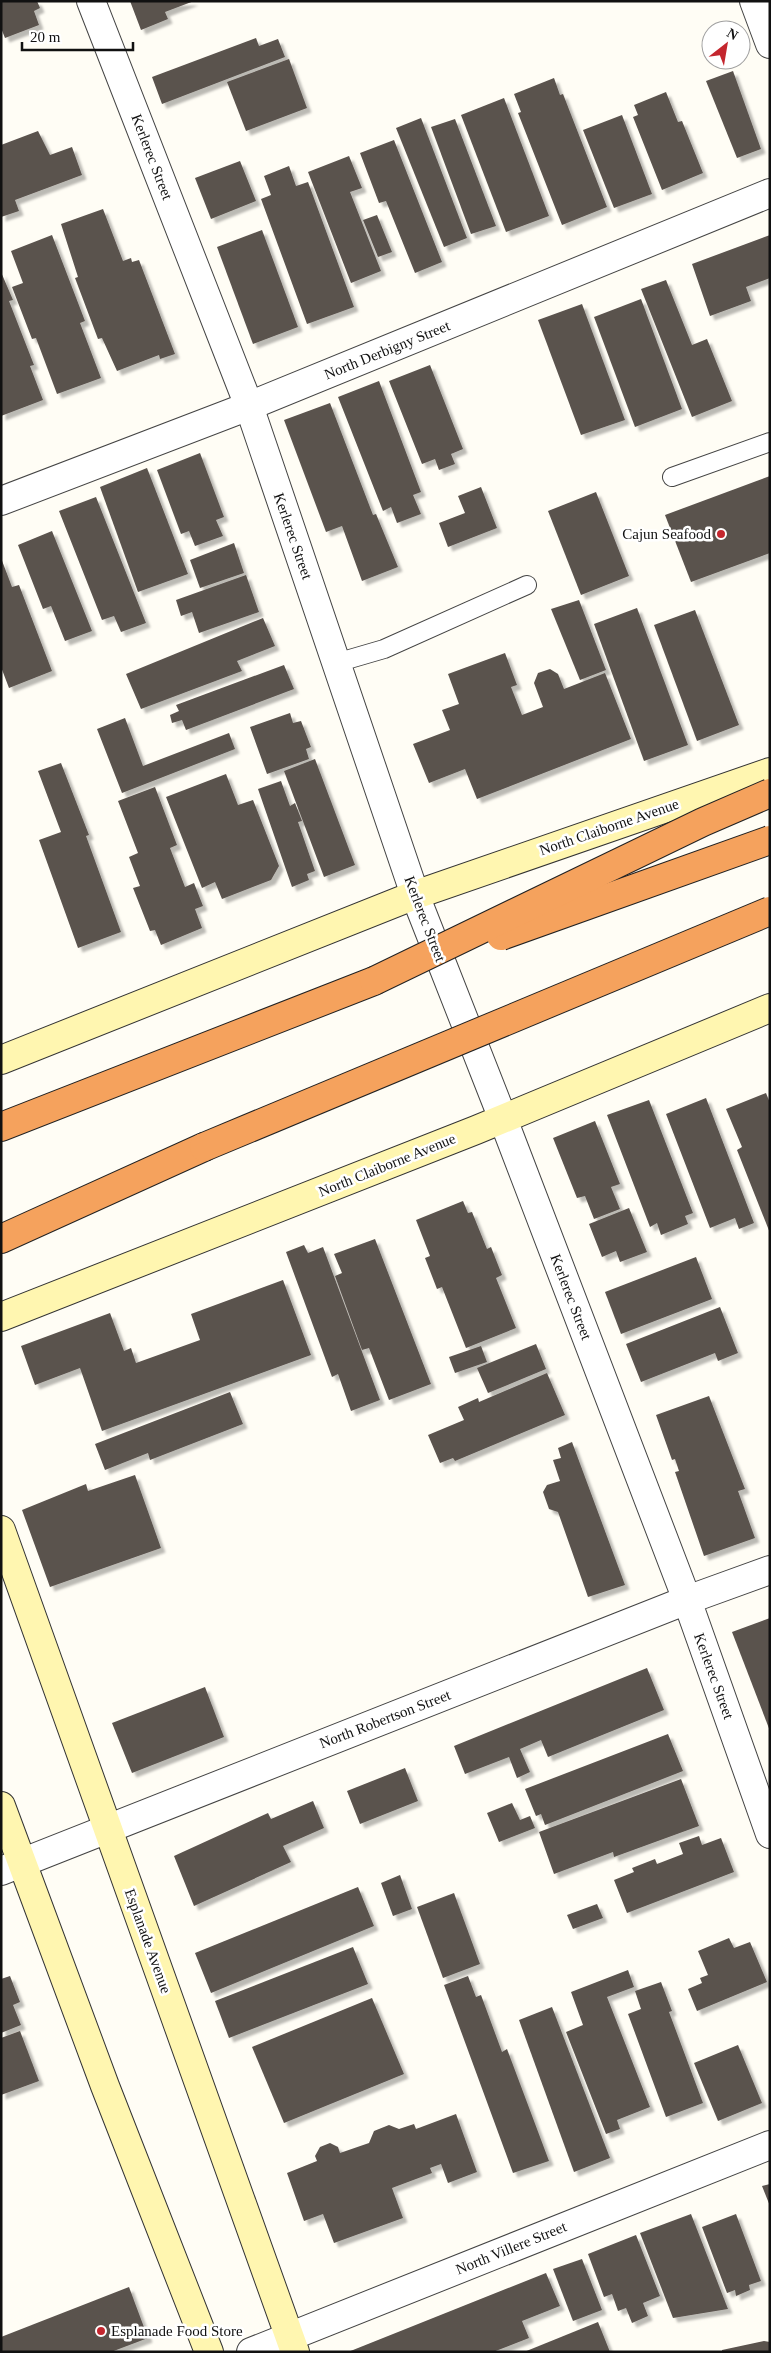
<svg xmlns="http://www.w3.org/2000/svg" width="771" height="2353" viewBox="0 0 771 2353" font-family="'Times New Roman',serif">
  <defs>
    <filter id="shadow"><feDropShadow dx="4.5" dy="4.5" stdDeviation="1" flood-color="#0004"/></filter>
  </defs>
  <rect width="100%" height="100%" fill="#fffdf5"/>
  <g fill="#5a524d" filter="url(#shadow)">
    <path d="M1 1H37L40 8 34 11 39 25 5 38 1 28Z"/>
    <path d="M130 1H194L165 12 168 19 141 30Z"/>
    <path d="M256 38 259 46 278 39 285 57 162 104 152 77Z"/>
    <path d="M289 59 307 108 246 131 227 82Z"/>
    <path d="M733 71 761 149 737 158 706 81Z"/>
    <path d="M554 78 560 95 563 94 607 207 562 225 518 113 521 112 514 94Z"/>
    <path d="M666 92 678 122 682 121 703 173 662 190 633 117 638 115 634 105Z"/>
    <path d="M504 98 549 216 506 232 461 115Z"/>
    <path d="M622 115 652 194 614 208 583 130Z"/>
    <path d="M421 118 467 238 444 247 396 128Z"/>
    <path d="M455 119 496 226 471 234 431 127Z"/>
    <path d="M38 131 50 155 72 147 82 175 15 200 19 211 1 217V145Z"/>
    <path d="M394 140 442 262 415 273 386 201 379 203 360 153Z"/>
    <path d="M349 156 362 188 350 192 381 271 351 283 308 172Z"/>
    <path d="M240 161 256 201 211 219 195 178Z"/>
    <path d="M289 166 296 186 308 182 354 307 307 324 261 199 271 195 264 176Z"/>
    <path d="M103 209 123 261 131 258 132 262 139 260 175 354 160 359 159 355 117 371 102 338 98 339 75 278 78 277 61 224Z"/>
    <path d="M377 215 392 252 378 257 363 220Z"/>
    <path d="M262 230 298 327 253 344 217 247Z"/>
    <path d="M52 235 85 321 80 323 101 378 57 394 36 338 32 339 12 287 23 283 11 251Z"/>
    <path d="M770 235V278L746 287 751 301 710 316 692 264Z"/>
    <path d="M1 272 13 300 9 301 34 365 30 366 43 400 1 416Z"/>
    <path d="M666 280 692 345 707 339 732 401 692 417 641 289Z"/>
    <path d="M641 299 682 409 635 427 594 317Z"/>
    <path d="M582 304 625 420 581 435 538 320Z"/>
    <path d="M430 365 463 449 451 454 455 464 439 470 435 459 422 464 389 381Z"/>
    <path d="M379 381 421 492 413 495 421 514 397 523 391 507 383 511 338 397Z"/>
    <path d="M330 403 373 515 376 514 398 567 362 581 342 526 326 532 284 420Z"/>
    <path d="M200 453 224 517 216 520 223 536 195 546 189 531 181 534 157 470Z"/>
    <path d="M147 468 188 574 138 592 100 487Z"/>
    <path d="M770 476V553L691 582 665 515Z"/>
    <path d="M481 487 497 528 448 547 439 523 465 513 458 496Z"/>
    <path d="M596 492 629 576 581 595 548 511Z"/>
    <path d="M96 497 146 623 121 632 114 616 102 620 59 511Z"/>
    <path d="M52 531 92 631 65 641 51 606 43 609 18 545Z"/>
    <path d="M234 543 244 573 200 588 190 560Z"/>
    <path d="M1 558 12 587 19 585 52 671 9 688 1 667Z"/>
    <path d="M246 575 259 612 199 633 192 612 181 616 176 600Z"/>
    <path d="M579 600 606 670 580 680 551 609Z"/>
    <path d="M637 608 688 745 644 761 594 624Z"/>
    <path d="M695 610 739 725 697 741 654 625Z"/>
    <path d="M263 618 275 646 237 661 242 671 141 709 126 674Z"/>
    <path d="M505 653 517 685 511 687 522 715 543 707 534 683 538 673 550 669 558 674 564 689 605 673 631 739 477 799 465 769 429 783 413 744 450 730 442 710 459 704 448 674Z"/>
    <path d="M284 665 294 689 186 730 182 720 172 723 170 715 179 711 176 705Z"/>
    <path d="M290 713 293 723 301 721 311 747 306 749 309 759 267 774 250 727Z"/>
    <path d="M125 718 143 766 229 733 235 749 122 793 97 729Z"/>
    <path d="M315 759 355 865 324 877 284 771Z"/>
    <path d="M61 763 89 835 86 836 121 932 78 948 39 840 61 832 38 771Z"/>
    <path d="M226 774 238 805 253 800 279 866 271 880 222 899 215 882 202 888 166 797Z"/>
    <path d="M281 781 290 806 295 803 302 821 298 822 315 871 307 874 309 880 292 887 258 789Z"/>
    <path d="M155 787 177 845 170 848 185 887 194 883 203 906 195 909 202 928 161 945 155 930 150 931 133 888 140 886 129 857 138 853 118 801Z"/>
    <path d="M766 1093 770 1103V1233L737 1150 742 1147 726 1109Z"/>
    <path d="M706 1098 754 1223 739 1229 735 1218 710 1228 666 1114Z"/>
    <path d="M649 1100 693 1213 685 1216 688 1224 661 1235 657 1223 650 1227 607 1115Z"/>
    <path d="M595 1121 620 1184 611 1187 620 1209 594 1219 585 1196 577 1198 553 1138Z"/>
    <path d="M463 1201 468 1213 472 1212 487 1249 491 1247 502 1275 496 1278 516 1328 466 1348 442 1287 437 1289 425 1258 430 1256 416 1220Z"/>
    <path d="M629 1208 647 1252 620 1262 616 1251 602 1257 589 1224Z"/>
    <path d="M375 1239 431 1384 389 1400 369 1348 362 1350 335 1276 342 1273 334 1254Z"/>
    <path d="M304 1245 308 1253 323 1247 380 1400 351 1411 338 1374 332 1377 286 1252Z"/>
    <path d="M696 1257 712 1299 621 1334 605 1292Z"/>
    <path d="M283 1280 311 1355 102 1431 80 1368 35 1385 21 1346 110 1313 124 1351 131 1348 136 1363 200 1340 191 1314Z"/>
    <path d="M720 1307 738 1353 718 1361 715 1353 641 1382 626 1344Z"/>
    <path d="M536 1344 546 1369 488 1393 477 1368Z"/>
    <path d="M481 1346 487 1362 455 1373 449 1357Z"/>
    <path d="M547 1373 565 1415 455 1461 453 1458 440 1463 428 1435 464 1420 458 1407 478 1398 479 1402Z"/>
    <path d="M230 1392 243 1424 150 1460 148 1453 105 1470 95 1444Z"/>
    <path d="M709 1396 745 1489 738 1491 755 1538 704 1556 675 1472 679 1471 675 1459 672 1460 656 1415Z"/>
    <path d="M572 1442 625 1585 588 1597 558 1512 549 1509 543 1492 547 1485 560 1481 553 1460 561 1458 558 1448Z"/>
    <path d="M135 1475 161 1548 50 1587 22 1510 86 1484 88 1491Z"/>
    <path d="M770 1618V1731L732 1632Z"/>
    <path d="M647 1668 664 1710 548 1757 541 1740 520 1749 530 1772 517 1778 509 1757 465 1774 454 1746Z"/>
    <path d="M205 1687 224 1737 132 1773 112 1723Z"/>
    <path d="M668 1734 683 1771 545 1825 541 1814 536 1816 525 1789Z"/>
    <path d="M405 1768 418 1801 360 1824 347 1791Z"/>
    <path d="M681 1779 699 1826 614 1857 613 1852 554 1874 539 1832Z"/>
    <path d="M313 1801 324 1828 283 1846 291 1862 194 1906 174 1856 268 1813 271 1819Z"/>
    <path d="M512 1803 520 1820 530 1816 535 1828 499 1842 487 1813Z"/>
    <path d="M699 1836 702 1845 721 1838 734 1872 627 1913 614 1880 634 1872 632 1868 655 1859 657 1864 683 1854 679 1843Z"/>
    <path d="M400 1875 412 1909 393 1916 381 1883Z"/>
    <path d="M358 1887 374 1926 211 1993 195 1953Z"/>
    <path d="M454 1893 480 1964 443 1978 417 1907Z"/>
    <path d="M597 1904 603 1918 573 1929 567 1915Z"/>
    <path d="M729 1938 734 1948 750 1942 767 1982 697 2011 688 1989 702 1983 700 1978 708 1975 698 1951Z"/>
    <path d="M353 1947 368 1984 229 2038 215 2001Z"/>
    <path d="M628 1970 634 1987 607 1997 650 2107 617 2120 620 2129 606 2134 566 2032 583 2025 571 1992Z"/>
    <path d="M10 1976 20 2002 13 2005 21 2025 1 2033V1979Z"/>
    <path d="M468 1976 476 1997 481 1995 502 2052 507 2049 549 2161 513 2173 444 1985Z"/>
    <path d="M661 1982 672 2011 669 2012 703 2103 666 2117 628 2014 641 2009 635 1991Z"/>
    <path d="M372 1998 404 2074 284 2123 252 2047Z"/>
    <path d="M552 2007 610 2158 574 2172 519 2020Z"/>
    <path d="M20 2031 39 2081 1 2095V2038Z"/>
    <path d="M738 2045 762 2103 718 2121 694 2063Z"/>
    <path d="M456 2114 477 2172 448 2183 441 2164 430 2168 432 2173 392 2188 403 2218 334 2243 323 2214 304 2221 287 2173 317 2161 315 2156 320 2147 330 2143 338 2147 340 2153 369 2143 374 2131 389 2125 399 2129 414 2124 416 2129Z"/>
    <path d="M770 2184V2206L762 2186Z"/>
    <path d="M691 2214 728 2309 673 2318 640 2233Z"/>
    <path d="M736 2214 761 2281 749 2285 750 2290 736 2296 735 2290 727 2293 702 2227Z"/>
    <path d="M636 2235 660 2296 643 2303 648 2316 632 2323 626 2308 618 2311 612 2294 604 2297 588 2254Z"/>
    <path d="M582 2259 602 2310 573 2321 553 2269Z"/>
    <path d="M546 2273 560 2306 522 2321 529 2338 493 2352H348Z"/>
    <path d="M129 2287 148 2338 111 2352H1V2337Z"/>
    <path d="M598 2322 610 2352H524Z"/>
    <path d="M764 2341 770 2342V2352H722V2350Z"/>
  </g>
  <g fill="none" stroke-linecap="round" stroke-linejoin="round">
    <defs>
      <g id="lane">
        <path d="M672 477 770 442"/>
        <path d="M336 663 384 649 527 585"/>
      </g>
      <g id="street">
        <path d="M91 1 249 406 415 895 503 1119 687 1600 770 1834"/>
        <path d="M754 1 770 44"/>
        <path d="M1 501 249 406 770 193"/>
        <path d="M1 1871 687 1600 770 1570"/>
        <path d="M251 2352 770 2145"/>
      </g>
      <g id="secondary">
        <path d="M1 1060 415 895 770 772"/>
        <path d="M1 1317 476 1130 770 1008"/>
        <path d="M1 1530 295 2352"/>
        <path d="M1 1806 105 2086 209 2352"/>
      </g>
      <g id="highway">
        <path d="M1 1127 374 981"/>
        <path d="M1 1239 204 1147"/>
      </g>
    </defs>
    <use href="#lane" stroke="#444" stroke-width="20"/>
    <use href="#street" stroke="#444" stroke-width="30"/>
    <use href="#secondary" stroke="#333" stroke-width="30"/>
    <use href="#highway" stroke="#222" stroke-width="30"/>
    <use href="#lane" stroke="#fff" stroke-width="18"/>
    <use href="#street" stroke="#fff" stroke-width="28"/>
    <use href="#secondary" stroke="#fff6b0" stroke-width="28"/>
    <use href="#highway" stroke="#f5a25d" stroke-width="28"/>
    <defs>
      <g id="highway-bridge">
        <path d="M501 936 770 840"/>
        <path d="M374 981 703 822 770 793"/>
        <path d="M204 1147 770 911"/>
      </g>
    </defs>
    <use href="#highway-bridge" stroke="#222" stroke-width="30" stroke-linecap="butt"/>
    <use href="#highway-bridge" stroke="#f5a25d" stroke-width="28"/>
  </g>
  <g fill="#c4262e" stroke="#fff" stroke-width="2">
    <circle cx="721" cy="534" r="5"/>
    <circle cx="101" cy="2331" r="5"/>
  </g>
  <g text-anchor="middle" stroke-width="5" stroke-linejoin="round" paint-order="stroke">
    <g font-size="15" fill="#111" stroke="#fff">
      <text transform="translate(152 157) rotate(69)" y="5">Kerlerec Street</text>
      <text transform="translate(387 350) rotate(-22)" y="5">North Derbigny Street</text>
      <text transform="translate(293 536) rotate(71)" y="5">Kerlerec Street</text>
      <text transform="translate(609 827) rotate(-19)" y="5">North Claiborne Avenue</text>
      <text transform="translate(425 919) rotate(69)" y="5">Kerlerec Street</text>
      <text transform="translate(387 1165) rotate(-22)" y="5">North Claiborne Avenue</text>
      <text transform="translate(571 1297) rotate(69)" y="5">Kerlerec Street</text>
      <text transform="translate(714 1676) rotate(70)" y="5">Kerlerec Street</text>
      <text transform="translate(385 1719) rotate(-21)" y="5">North Robertson Street</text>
      <text transform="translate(148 1941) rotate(70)" y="5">Esplanade Avenue</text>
      <text transform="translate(511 2248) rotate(-22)" y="5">North Villere Street</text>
    </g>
    <g font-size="15" fill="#111" stroke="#fff" text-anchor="end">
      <text x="711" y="539">Cajun Seafood</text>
      <text x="111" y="2336" text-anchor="start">Esplanade Food Store</text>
    </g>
  </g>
  <rect width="771" height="2353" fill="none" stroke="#111111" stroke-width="5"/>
  <g transform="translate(726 45) rotate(31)"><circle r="24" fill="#ffffff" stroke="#a0a0a0"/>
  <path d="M0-4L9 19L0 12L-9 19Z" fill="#c4262e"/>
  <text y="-8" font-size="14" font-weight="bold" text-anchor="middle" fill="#111111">N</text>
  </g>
  <path d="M22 42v8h111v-8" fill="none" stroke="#111111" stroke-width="2.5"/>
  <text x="30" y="42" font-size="15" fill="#111111" stroke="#ffffff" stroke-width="4" paint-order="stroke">20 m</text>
</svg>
